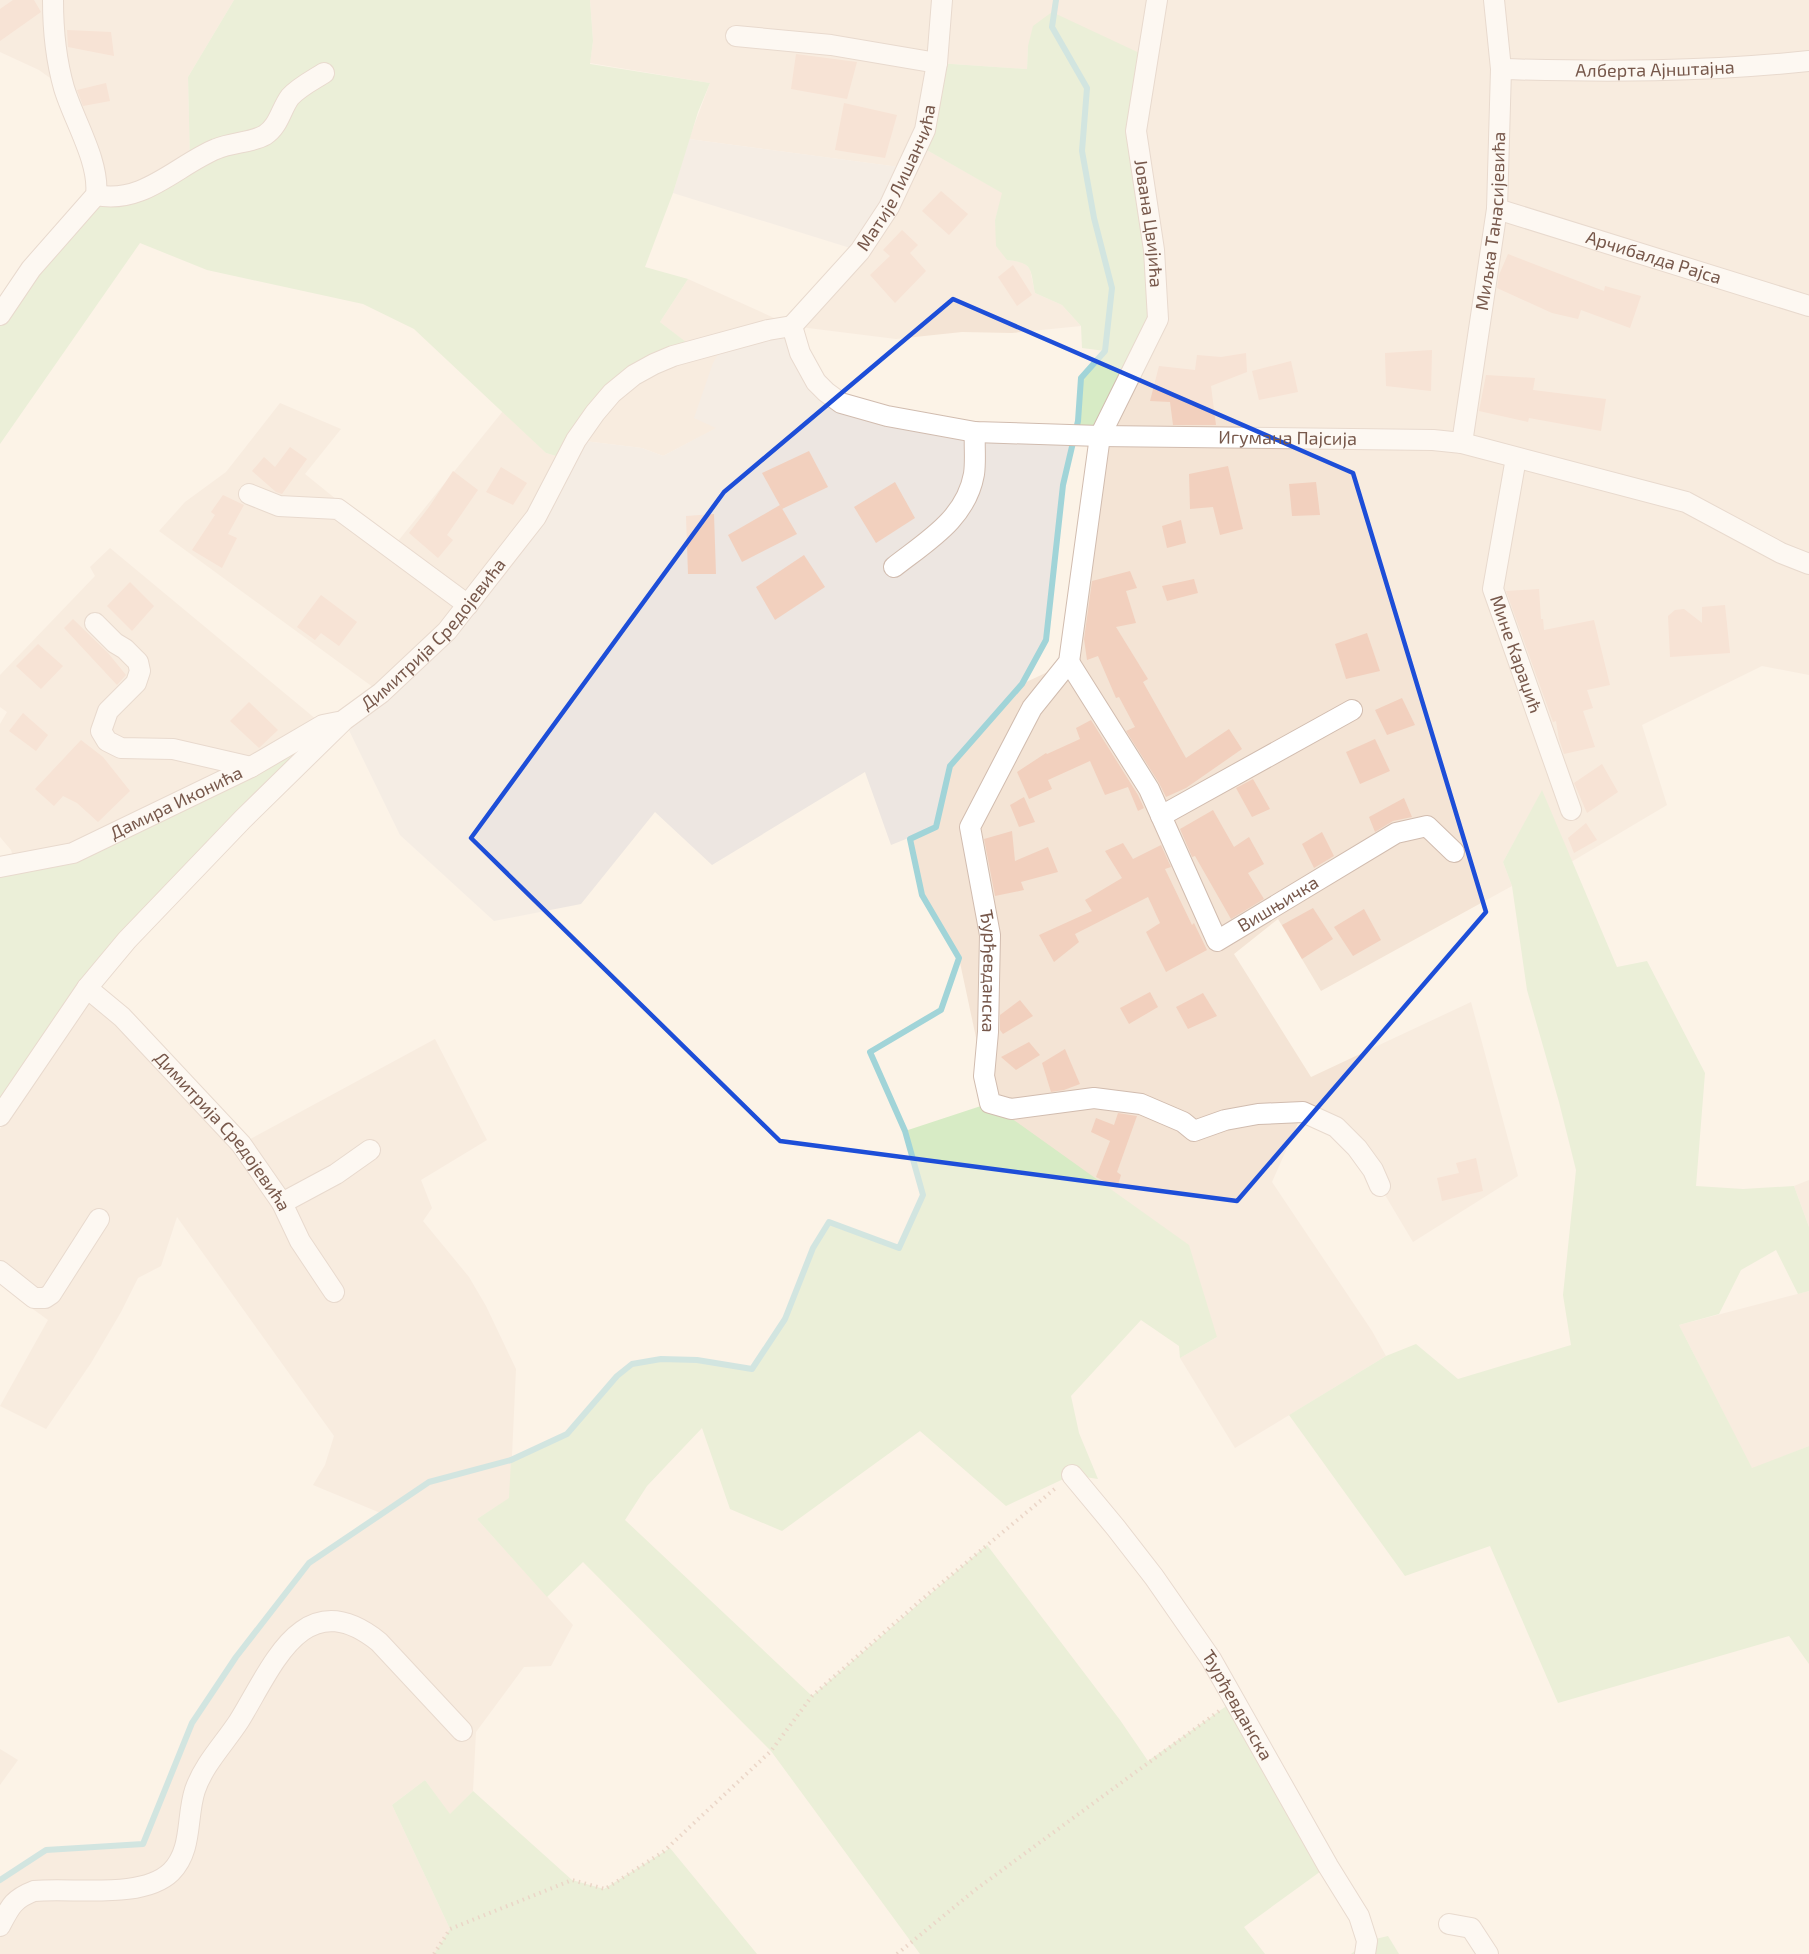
<svg xmlns="http://www.w3.org/2000/svg" width="1809" height="1954" viewBox="0 0 1809 1954" font-family="'Exo 2',sans-serif">
  <rect width="100%" height="100%" fill="#fcf3e7"/>
  <g fill="#f4e4d5">
    <path d="M0 0H234L188 77 190 162 106 198 64 88 39 70 0 52Z"/>
    <path d="M590 0H1809V675L1762 666 1642 725 1667 805 1571 862 1542 791 1503 862 1512 886 1321 991 1278 919 1234 954 1311 1077 1471 1002 1518 1176 1413 1242 1357 1148 1303 1112 1272 1182 1372 1331 1386 1356 1235 1448 1180 1358 1217 1337 990 1103 959 958 922 895 910 839 936 827 950 766 1022 684 1069 662 1100 436 1158 319 1028 46 1027 69 937 63 918 145 1003 193 995 220 1007 260 1023 262 1030 269 1035 293 1062 305 1081 326 1012 333 962 332 896 339 792 326 717 428 663 456 642 448 576 440 612 393 694 349 660 322 688 279 792 326 860 251 906 168 689 139 710 83 590 63 593 41Z"/>
    <path d="M280 403 341 429 305 474 394 546 503 411 546 453 566 459 536 517 381 693 159 531 185 502 226 472Z"/>
    <path d="M110 548 323 725 73 853 15 863 11 850 0 837V724L7 712 0 707V675L95 576 90 567Z"/>
    <path d="M87 988 241 1144 435 1039 487 1140 421 1180 432 1208 423 1221 469 1277 486 1306 516 1369 510 1498 477 1519 573 1625 551 1666 524 1667 476 1732 473 1791 450 1815 425 1780 392 1805 450 1929 434 1954H0V1880L46 1850 143 1844 192 1723 236 1657 309 1563 383 1514 313 1485 325 1465 334 1436 177 1217 161 1266 138 1278 121 1312 91 1363 46 1429 0 1406 48 1320 19 1299 0 1274V1129Z"/>
    <path d="M1809 1180V1227L1794 1186Z"/>
    <path d="M1809 1291V1446L1752 1469 1679 1325Z"/>
    <path d="M0 1749 18 1760 0 1785Z"/>
  </g>
  <g fill="#ede6e1">
    <path d="M689 139 907 168 860 251 673 193Z"/>
    <path d="M792 326 816 382 887 416 1074 434 1063 485 1046 640 1022 684 950 766 936 827 891 845 865 772 712 865 655 812 581 904 494 921 400 835 344 720 447 631 576 440 642 448 663 456 716 428 694 418 713 363 726 341Z"/>
  </g>
  <g fill="#d7ebc5">
    <path d="M234 0H590L593 41 590 64 710 83 698 112 673 193 645 267 688 279 660 322 695 349 634 375 566 459 546 453 414 329 363 304 207 270 140 243 0 444V315L106 198 190 162 188 77Z"/>
    <path d="M1052 12 1148 57 1136 132 1158 319 1100 436 1074 434 1078 421 1081 378 1105 351 1082 348 1081 326 1062 305 1035 293C1030 269 1034 263 1007 260L996 246 995 220 1002 193 918 145 937 63 1027 69 1028 46 1033 26Z"/>
    <path d="M323 725 87 988 0 1116V867L73 853Z"/>
    <path d="M1542 790 1617 967 1647 961 1705 1073 1696 1186 1743 1189 1794 1186 1809 1227V1291L1798 1294 1776 1250 1741 1270 1719 1314 1679 1325 1752 1468 1809 1446V1664L1789 1636 1558 1703 1490 1546 1405 1576 1289 1415 1386 1356 1416 1344 1458 1379 1571 1345 1563 1295 1576 1170 1559 1102 1527 990 1512 886 1503 862Z"/>
    <path d="M990 1103 1189 1245 1217 1337 1180 1358 1179 1346 1141 1320 1071 1396 1079 1433 1098 1479 1072 1475 1006 1506 920 1431 782 1531 730 1509 702 1428 647 1486 625 1520 812 1696 987 1545 1120 1720 1148 1761 1235 1700 1328 1866 1244 1927 1265 1954H920L771 1751 583 1562 547 1597 477 1519 509 1498 511 1460C525 1453 558 1442 568 1432 589 1412 606 1379 630 1365 654 1351 725 1365 752 1369L785 1319 813 1248 829 1222 899 1248 923 1194 905 1131Z"/>
    <path d="M425 1780 450 1814 473 1791 572 1880 604 1889 670 1848 757 1954H434L450 1929 392 1805Z"/>
    <path d="M1388 1936 1399 1954H1351L1367 1941Z"/>
  </g>
  <g fill="none" stroke-linecap="round" stroke-linejoin="round">
    <path stroke="#a1d4d8" stroke-width="6" d="M0 1880 46 1850 143 1844 192 1723 236 1657 309 1563 429 1482 511 1460 567 1434 617 1376 632 1364 661 1359 697 1360 752 1369 785 1319 813 1248 829 1222 899 1248 923 1195 905 1131 870 1052 941 1010 959 958 922 895 910 839 936 827 950 766 1022 684 1046 640 1063 485 1078 421 1081 378 1105 351 1112 288 1094 218 1082 151 1087 88 1052 27 1056 0"/>
  </g>
  <g fill="#f2d0be">
    <path d="M13 0H34L41 12 0 41V9Z"/>
    <path d="M67 30 111 32 114 56 68 47Z"/>
    <path d="M796 54 857 62 847 99 791 89Z"/>
    <path d="M106 83 110 101 83 106 77 90Z"/>
    <path d="M844 103 897 115 885 158 835 150Z"/>
    <path d="M941 191 968 214 949 235 922 211Z"/>
    <path d="M902 230 918 245 910 253 926 271 895 303 870 275 890 256 883 250Z"/>
    <path d="M1508 254 1604 291 1605 286 1641 296 1630 328 1581 310 1578 319 1552 313 1497 288 1499 275Z"/>
    <path d="M1013 265 1032 295 1017 306 998 277Z"/>
    <path d="M1432 350 1431 391 1386 386 1385 353Z"/>
    <path d="M1246 353 1247 372 1211 386 1216 425H1173L1170 402 1150 401 1159 366 1195 370 1197 355 1221 357Z"/>
    <path d="M1291 361 1298 392 1259 400 1252 371Z"/>
    <path d="M1486 375 1535 378 1533 390 1606 399 1601 431 1529 418 1528 422 1479 411Z"/>
    <path d="M290 447 307 459 282 494 276 492 252 471 264 457 275 467Z"/>
    <path d="M809 451 828 487 782 509 762 473Z"/>
    <path d="M1228 466 1243 529 1220 535 1213 507 1190 509 1189 474Z"/>
    <path d="M501 467 527 483 513 505 486 492Z"/>
    <path d="M453 471 478 490 447 535 453 540 438 558 409 533 429 507Z"/>
    <path d="M895 482 915 518 876 543 854 507Z"/>
    <path d="M1316 482 1320 515 1292 516 1289 484Z"/>
    <path d="M223 495 244 505 228 534 237 538 222 568 192 550 215 515 211 512Z"/>
    <path d="M780 505 797 534 742 562 728 535Z"/>
    <path d="M714 514 716 574H688L686 516Z"/>
    <path d="M1181 520 1186 543 1167 548 1162 526Z"/>
    <path d="M804 555 825 587 775 620 756 587Z"/>
    <path d="M1130 571 1137 588 1126 591 1136 623 1116 627 1148 679 1143 682 1186 758 1229 729 1242 749 1186 788 1166 797 1159 783 1126 731 1135 727 1119 697 1116 698 1098 656 1087 660 1084 639 1092 581Z"/>
    <path d="M1194 579 1198 593 1167 601 1162 586Z"/>
    <path d="M130 582 154 606 132 631 107 606Z"/>
    <path d="M1539 589 1541 619H1543L1544 630 1594 620 1610 685 1587 690 1593 708 1583 711 1595 747 1564 754 1559 739 1556 721 1553 722 1506 591Z"/>
    <path d="M321 595 357 622 339 646 321 633 315 640 297 627Z"/>
    <path d="M1725 605 1730 653 1670 657 1668 616 1675 610 1684 609 1702 623V607Z"/>
    <path d="M73 619 108 653 126 675 117 685 64 628Z"/>
    <path d="M1367 633 1380 671 1346 679 1335 644Z"/>
    <path d="M38 644 63 666 41 689 16 666Z"/>
    <path d="M1402 698 1415 725 1387 735 1375 710Z"/>
    <path d="M249 702 278 730 259 748 230 721Z"/>
    <path d="M23 713 48 735 36 751 9 731Z"/>
    <path d="M1091 720 1138 795 1144 808 1138 811 1128 787 1105 795 1090 761 1048 780 1052 789 1029 799 1017 772 1046 753 1047 754 1080 739 1076 728Z"/>
    <path d="M1375 739 1390 771 1360 784 1346 752Z"/>
    <path d="M81 740 103 757 130 791 98 822 77 803 63 796 54 806 35 789Z"/>
    <path d="M1602 764 1618 792 1587 813 1574 783Z"/>
    <path d="M1253 779 1270 809 1252 817 1236 788Z"/>
    <path d="M1024 797 1035 822 1019 827 1010 805Z"/>
    <path d="M1404 798 1412 817 1393 821 1375 832 1369 817Z"/>
    <path d="M1213 810 1234 847 1249 837 1264 864 1248 873 1264 899 1231 919 1195 856 1192 857 1180 829Z"/>
    <path d="M1586 823 1597 840 1574 853 1568 838Z"/>
    <path d="M1012 831 1015 861 1048 847 1058 872 1021 882 1024 890 995 896 984 839Z"/>
    <path d="M1322 832 1334 856 1314 868 1302 844Z"/>
    <path d="M1123 843 1133 859 1161 845 1171 867 1165 869 1192 925 1194 923 1207 950 1166 972 1146 932 1160 923 1148 897 1075 934 1079 942 1054 962 1039 935 1092 911 1085 900 1122 878 1105 851Z"/>
    <path d="M1313 908 1333 939 1302 959 1282 925Z"/>
    <path d="M1364 909 1381 940 1353 956 1334 927Z"/>
    <path d="M1150 992 1158 1007 1129 1024 1120 1008Z"/>
    <path d="M1203 993 1217 1016 1188 1029 1176 1007Z"/>
    <path d="M1020 1000 1033 1016 1003 1034 1000 1030V1015Z"/>
    <path d="M1029 1042 1040 1055 1016 1070 1001 1057Z"/>
    <path d="M1065 1049 1080 1084 1064 1090 1051 1092 1042 1063Z"/>
    <path d="M1118 1113 1137 1116 1117 1172 1121 1175 1117 1188 1096 1177 1110 1141 1091 1132 1096 1118 1114 1125Z"/>
    <path d="M1476 1158 1483 1191 1442 1201 1437 1178 1459 1173 1456 1163Z"/>
  </g>
  <g fill="none" stroke-linecap="round" stroke-linejoin="round">
    <defs>
      <g id="minor">
        <path id="s1" d="M1157 0 1136 131 1154 250 1158 319 1100 436 1069 662 1032 708 970 827 990 935 988 1032 984 1076 990 1103 1011 1109 1094 1098 1141 1104 1183 1122 1194 1131 1225 1120 1258 1114 1303 1112 1336 1127 1357 1148 1373 1170 1380 1186"/>
        <path d="M736 36 831 45 937 63"/>
        <path id="s2" d="M1501 69C1604 72 1706 72 1809 61"/>
        <path d="M96 195C143 205 177 165 216 149 232 142 251 143 265 135 279 126 281 109 290 97 299 87 313 80 324 73"/>
        <path id="s3" d="M1497 209 1809 306"/>
        <path d="M0 315 31 269 96 195C100 162 74 121 64 88 56 60 53 30 53 0"/>
        <path id="s4" d="M792 326 800 353 816 382 826 392 841 403 887 416 975 432 1100 436 1433 440 1462 443 1686 502 1781 553 1809 564"/>
        <path id="s5" d="M792 326 860 251 889 207 925 130 937 63 942 0"/>
        <path id="s6" d="M1462 443 1497 209 1501 69 1494 0"/>
        <path id="s7" d="M1516 458 1493 589 1571 810"/>
        <path d="M249 494 279 506 338 509 468 605"/>
        <path d="M894 567C927 541 966 519 974 474 976 460 974 446 975 432"/>
        <path d="M95 623 115 643 125 649 138 662 140 671 136 683 108 711 101 731 107 741 121 748 173 749 251 767"/>
        <path id="s8" d="M1069 662 1149 789 1217 941 1396 833 1427 826 1454 852"/>
        <path d="M1161 816 1352 710"/>
        <path id="s9" d="M0 867 73 853 251 767 323 725 338 722"/>
        <path id="s10" d="M87 988 122 1017 241 1144 282 1203 300 1241 334 1292"/>
        <path id="s11" d="M0 1116 87 988 127 940 243 819 344 720 381 693 447 631 536 517 576 440 595 413 612 393 634 375 654 364 673 356 768 330 792 326"/>
        <path d="M282 1203 336 1174 370 1150"/>
        <path d="M0 1271 34 1298H45L51 1294 99 1219"/>
        <path id="s12" d="M1072 1475 1116 1528 1154 1577 1211 1659 1328 1866 1359 1916 1367 1941 1365 1954"/>
        <path d="M1449 1924 1471 1928 1488 1954"/>
        <path d="M0 1926C10 1907 13 1899 34 1891 72 1887 142 1900 171 1872 193 1850 186 1817 195 1790 204 1764 224 1744 239 1721 272 1668 303 1581 379 1642L462 1731"/>
      </g>
    </defs>
    <use href="#minor" stroke="#d1bcaf" stroke-width="22"/>
    <g stroke="#d7b3a1" stroke-width="4" stroke-dasharray="1.5 4.5" stroke-linecap="butt">
      <path d="M434 1954 450 1929 572 1880 605 1889 663 1852 771 1751 812 1696 920 1601 1057 1487"/>
      <path d="M897 1954 975 1890 1219 1711"/>
    </g>
    <use href="#minor" stroke="#fff" stroke-width="20"/>
  </g>
  <path d="M0 0H1809V1954H0ZM953 299 1353 473 1486 912 1237 1201 780 1141 471 838 724 492Z" fill="#fcf3e7" fill-opacity=".55" fill-rule="evenodd"/>
  <path fill="none" stroke="#1d4ed8" stroke-width="4.5" stroke-linejoin="round" d="M953 299 1353 473 1486 912 1237 1201 780 1141 471 838 724 492Z"/>
  <g text-anchor="middle" stroke-width="4.5" stroke-linejoin="round" paint-order="stroke">
    <g font-size="18" fill="#77584b" stroke="#fff7ee">
      <text dy="6" stroke="none"><textPath href="#s2" startOffset="154">Алберта Ајнштајна</textPath></text>
      <text dy="6" stroke="none"><textPath href="#s5" startOffset="184">Матије Лишанчића</textPath></text>
      <text dy="6" stroke="none"><textPath href="#s6" startOffset="224">Миљка Танасијевића</textPath></text>
      <text dy="6" stroke="none"><textPath href="#s1" startOffset="226">Јована Цвијића</textPath></text>
      <text dy="6" stroke="none"><textPath href="#s3" startOffset="164">Арчибалда Рајса</textPath></text>
      <text dy="6" stroke="none"><textPath href="#s4" startOffset="544">Игумана Пајсија</textPath></text>
      <text dy="6" stroke="none"><textPath href="#s11" startOffset="651">Димитрија Средојевића</textPath></text>
      <text dy="6" stroke="none"><textPath href="#s7" startOffset="202">Мине Караџић</textPath></text>
      <text dy="6" stroke="none"><textPath href="#s9" startOffset="189">Дамира Иконића</textPath></text>
      <text dy="6" stroke="none"><textPath href="#s8" startOffset="388">Вишњичка</textPath></text>
      <text dy="6" stroke="none"><textPath href="#s1" startOffset="1020">Ђурђевданска</textPath></text>
      <text dy="6" stroke="none"><textPath href="#s10" startOffset="198">Димитрија Средојевића</textPath></text>
      <text dy="6" stroke="none"><textPath href="#s12" startOffset="284">Ђурђевданска</textPath></text>
    </g>
  </g>
</svg>
